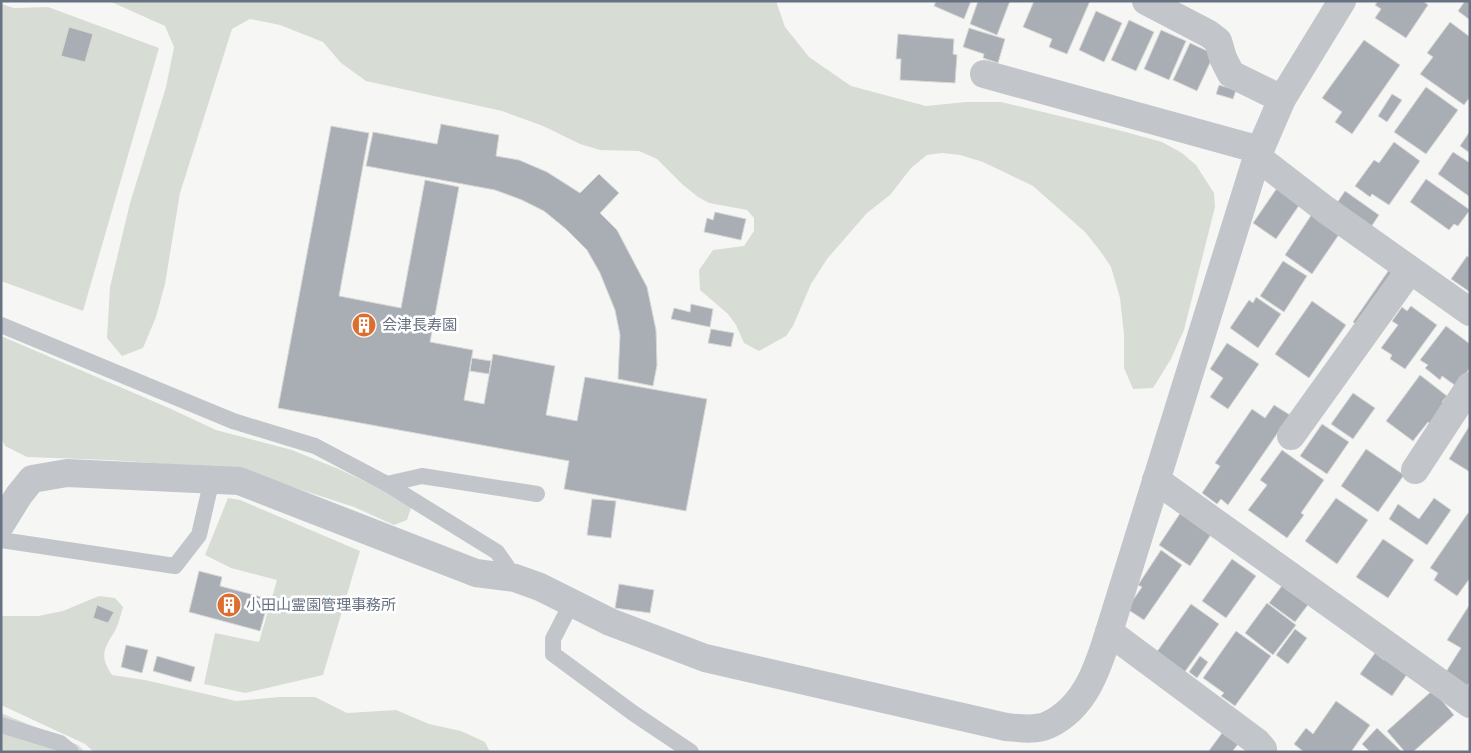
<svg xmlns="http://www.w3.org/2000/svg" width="1471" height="753" viewBox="0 0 1471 753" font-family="'Fira Sans','Noto Sans JP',sans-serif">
  <rect width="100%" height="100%" fill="#f6f7f4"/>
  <g fill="#d7ddd5">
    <path d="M109 1H776L785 27 809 57 851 86 926 106 966 102H1001L1122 131 1162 142 1182 153 1196 165 1214 193 1215 207 1184 330 1171 359 1153 388 1133 389 1124 368V335L1120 298 1111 267 1101 252 1085 232 1033 186 983 162 960 155 942 153 927 155 911 168 890 195 867 213 827 259 811 284 793 326 786 336 759 351 744 343 736 325 728 314 700 290 699 270 713 250 744 246 754 231V218L747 210 709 203 698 197 682 184 657 159 639 151 600 150 580 144 543 126 502 111 366 81 341 63 323 42 280 25 250 19 232 29 180 193 165 284 156 317 143 348 122 356 107 338 110 287 130 203 166 87 174 47 165 26Z"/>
    <path d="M1 4 14 8 48 7 159 48 83 311 1 281Z"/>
    <path d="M1 336 169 408 216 430 292 450 341 470 378 488 411 508 407 520 394 525 354 507 268 479 182 465 109 460 27 457 5 446 1 438Z"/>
    <path d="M228 498 240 500 360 551 323 675 245 693 204 684 215 633 259 642 277 580 231 568 205 555Z"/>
    <path d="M99 596 115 598 123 607C121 614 119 622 116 629 105 648 98 654 112 675L145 680 236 701 280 697H315L347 713 396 710 429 724 461 731 485 742 490 752H94L85 744 1 705V616H38L63 611Z"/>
    <path d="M1 713 78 745 85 752H1Z"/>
  </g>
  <g fill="#a9aeb5" stroke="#d8d8d6">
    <path d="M936 1H971L964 19 934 6Z"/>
    <path d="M978 1H1010L997 35 970 24Z"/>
    <path d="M1034 1H1090L1067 54 1049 47 1052 39 1023 27Z"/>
    <path d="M1378 1H1423L1428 5 1406 38 1375 18 1381 9 1375 5Z"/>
    <path d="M1465 1H1470V20L1458 11Z"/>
    <path d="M1096 11 1122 23 1104 62 1079 50Z"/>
    <path d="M1129 20 1154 32 1136 71 1111 60Z"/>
    <path d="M1450 22 1470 37V97L1464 105 1420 74 1433 57 1427 53Z"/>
    <path d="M69 27 93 34 85 62 61 56Z"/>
    <path d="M969 28 1005 39 998 63 983 58 984 54 963 47Z"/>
    <path d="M1161 30 1186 41 1169 80 1144 69Z"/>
    <path d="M898 34 954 39 953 54 957 55 955 83 900 80 901 59H896Z"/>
    <path d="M1364 40 1400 65 1352 134 1335 122 1342 112 1322 98Z"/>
    <path d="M1190 43 1214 54 1197 91 1173 80Z"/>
    <path d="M1219 85 1236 90 1233 99 1216 94Z"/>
    <path d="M1426 87 1458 110 1426 154 1394 132Z"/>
    <path d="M1392 94 1402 100 1387 122 1378 116Z"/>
    <path d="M441 124 499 135 496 156 519 160 547 172 580 193 599 174 619 193 600 213 617 230 647 287 656 330 657 365 653 386 618 379 620 335 615 310 600 273 587 250 566 229 544 211 522 200 495 190 366 166 373 132 437 144Z"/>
    <path d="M331 126 369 133 339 296 401 308 425 180 459 187 430 342 473 350 464 400 484 404 493 354 555 366 546 415 577 421 585 377 707 399 686 511 564 489 569 461 278 408Z"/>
    <path d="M1470 131V153L1460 146Z"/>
    <path d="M1394 142 1420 161 1389 205 1372 194 1370 197 1355 186 1374 160 1379 163Z"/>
    <path d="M1453 152 1470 163V197L1438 174Z"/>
    <path d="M1426 179 1470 210 1458 226 1454 224 1449 230 1410 202Z"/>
    <path d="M1277 188 1300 204 1276 239 1253 223Z"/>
    <path d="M1345 191 1379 215 1371 227 1337 203Z"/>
    <path d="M715 212 746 219 741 240 704 232 707 218 713 220Z"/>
    <path d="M1312 214 1340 233 1312 274 1285 255Z"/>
    <path d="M1467 256 1470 258V292L1451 279Z"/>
    <path d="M1283 261 1307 276 1284 312 1260 296Z"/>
    <path d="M1391 267 1399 273 1361 328 1353 322Z"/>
    <path d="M1256 297 1281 314 1258 348 1230 328 1249 300 1253 303Z"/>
    <path d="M1312 301 1346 325 1309 378 1275 354Z"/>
    <path d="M691 304 713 309 710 327 671 319 674 308 690 312Z"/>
    <path d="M1411 306 1437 325 1405 369 1390 359 1392 355 1381 348 1398 325 1392 321 1402 307 1407 311Z"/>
    <path d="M1446 326 1470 344V368L1456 386 1442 376 1440 380 1425 368 1428 365 1420 360Z"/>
    <path d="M711 329 734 333 731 347 708 343Z"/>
    <path d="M1227 343 1259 364 1228 409 1210 397 1223 378 1210 369Z"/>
    <path d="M472 358 491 361 489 374 470 371Z"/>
    <path d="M1420 375 1447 396 1442 402 1445 404 1431 424 1428 422 1413 441 1386 421Z"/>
    <path d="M1353 393 1375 408 1353 439 1331 424Z"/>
    <path d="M1274 405 1290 415 1228 505 1221 499 1217 504 1202 493 1220 466 1215 463 1252 409 1265 418Z"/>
    <path d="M1322 424 1349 442 1327 474 1300 456Z"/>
    <path d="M1470 425V472L1449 459Z"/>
    <path d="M1366 449 1404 475 1378 512 1341 486Z"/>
    <path d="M1282 450 1324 480 1301 513 1304 515 1287 538 1248 510 1267 485 1260 480Z"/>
    <path d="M1336 498 1368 520 1337 564 1305 541Z"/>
    <path d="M1434 498 1451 510 1427 545 1389 519 1398 504 1419 519Z"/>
    <path d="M592 499 616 501 611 538 587 535Z"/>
    <path d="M1181 512 1212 533 1190 566 1159 545Z"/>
    <path d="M1468 513 1470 514V578L1457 596 1434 580 1438 573 1430 568Z"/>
    <path d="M1383 539 1414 560 1388 598 1356 577Z"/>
    <path d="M1161 550 1182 565 1144 620 1127 609 1142 587 1138 585Z"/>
    <path d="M1232 559 1256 576 1226 618 1202 601Z"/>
    <path d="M199 571 222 577 220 586 269 599 260 631 189 612Z"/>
    <path d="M1284 583 1310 602 1295 622 1269 603Z"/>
    <path d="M619 584 654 590 650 613 615 608Z"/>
    <path d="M1267 603 1296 625 1273 655 1245 633Z"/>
    <path d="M1191 604 1219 624 1184 673 1156 653Z"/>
    <path d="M1470 604V682L1465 689 1444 675 1461 648 1447 640Z"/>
    <path d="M97 605 114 612 108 623 93 618Z"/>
    <path d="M1295 629 1307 638 1288 664 1276 655Z"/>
    <path d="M1236 631 1271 656 1235 706 1221 696 1224 693 1203 678Z"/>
    <path d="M126 645 148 650 142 673 121 667Z"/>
    <path d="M1375 653 1384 660 1386 657 1408 673 1392 696 1360 674Z"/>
    <path d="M157 656 195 667 191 682 153 671Z"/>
    <path d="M1200 656 1208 662 1197 678 1189 672Z"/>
    <path d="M1433 690 1454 715 1413 752H1405L1387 731Z"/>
    <path d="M1336 701 1370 725 1351 752H1304L1294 744 1306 728 1313 734Z"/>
    <path d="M1377 728 1402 752H1370L1362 744Z"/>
    <path d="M1222 733 1238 744 1232 752H1208Z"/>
  </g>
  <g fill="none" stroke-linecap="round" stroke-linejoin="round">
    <g stroke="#c2c5c9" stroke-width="16">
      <path d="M1 325 233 421 315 446 387 484 497 552 515 578"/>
      <path d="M387 484 422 476 537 494"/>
      <path d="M1 540 175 566 199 535 212 479"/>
      <path d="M572 602 553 639V654L633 713 691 752"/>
      <path d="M1 725 60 743 71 752"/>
    </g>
    <g stroke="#c2c5c9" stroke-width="28">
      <path d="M1146 1 1209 34 1218 41 1223 58 1231 74 1282 99"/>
      <path d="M984 74 1260 150"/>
      <path d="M1257 157 1326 210 1470 312"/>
      <path d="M1291 436 1410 270"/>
      <path d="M1415 470 1470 386"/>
      <path d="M1156 480 1470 704"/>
      <path d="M1 524 19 495 32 479 67 473 239 481 476 573 515 578 540 587 610 622 705 658 1006 727C1019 728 1035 731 1048 725 1085 708 1098 668 1109 632L1257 157 1282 99 1342 1"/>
      <path d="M1109 632 1257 742 1263 749V752"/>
    </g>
  </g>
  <defs>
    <symbol id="building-disc" viewBox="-11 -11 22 22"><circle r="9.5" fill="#dc6f2f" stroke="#fff"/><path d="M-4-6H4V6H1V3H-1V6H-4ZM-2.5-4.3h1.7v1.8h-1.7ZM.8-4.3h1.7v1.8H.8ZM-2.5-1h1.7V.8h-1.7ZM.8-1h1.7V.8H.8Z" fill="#fff"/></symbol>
  </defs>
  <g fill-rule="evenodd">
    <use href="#building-disc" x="350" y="311" width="28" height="28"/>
    <use href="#building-disc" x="215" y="591" width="28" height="28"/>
  </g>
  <g text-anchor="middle" stroke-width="5" stroke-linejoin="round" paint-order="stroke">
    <g font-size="15" fill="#677383" stroke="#fff" text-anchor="start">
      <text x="382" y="330">会津長寿園</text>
      <text x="246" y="610">小田山霊園管理事務所</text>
    </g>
  </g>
  <rect width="1471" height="753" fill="none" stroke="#677383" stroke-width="5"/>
</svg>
